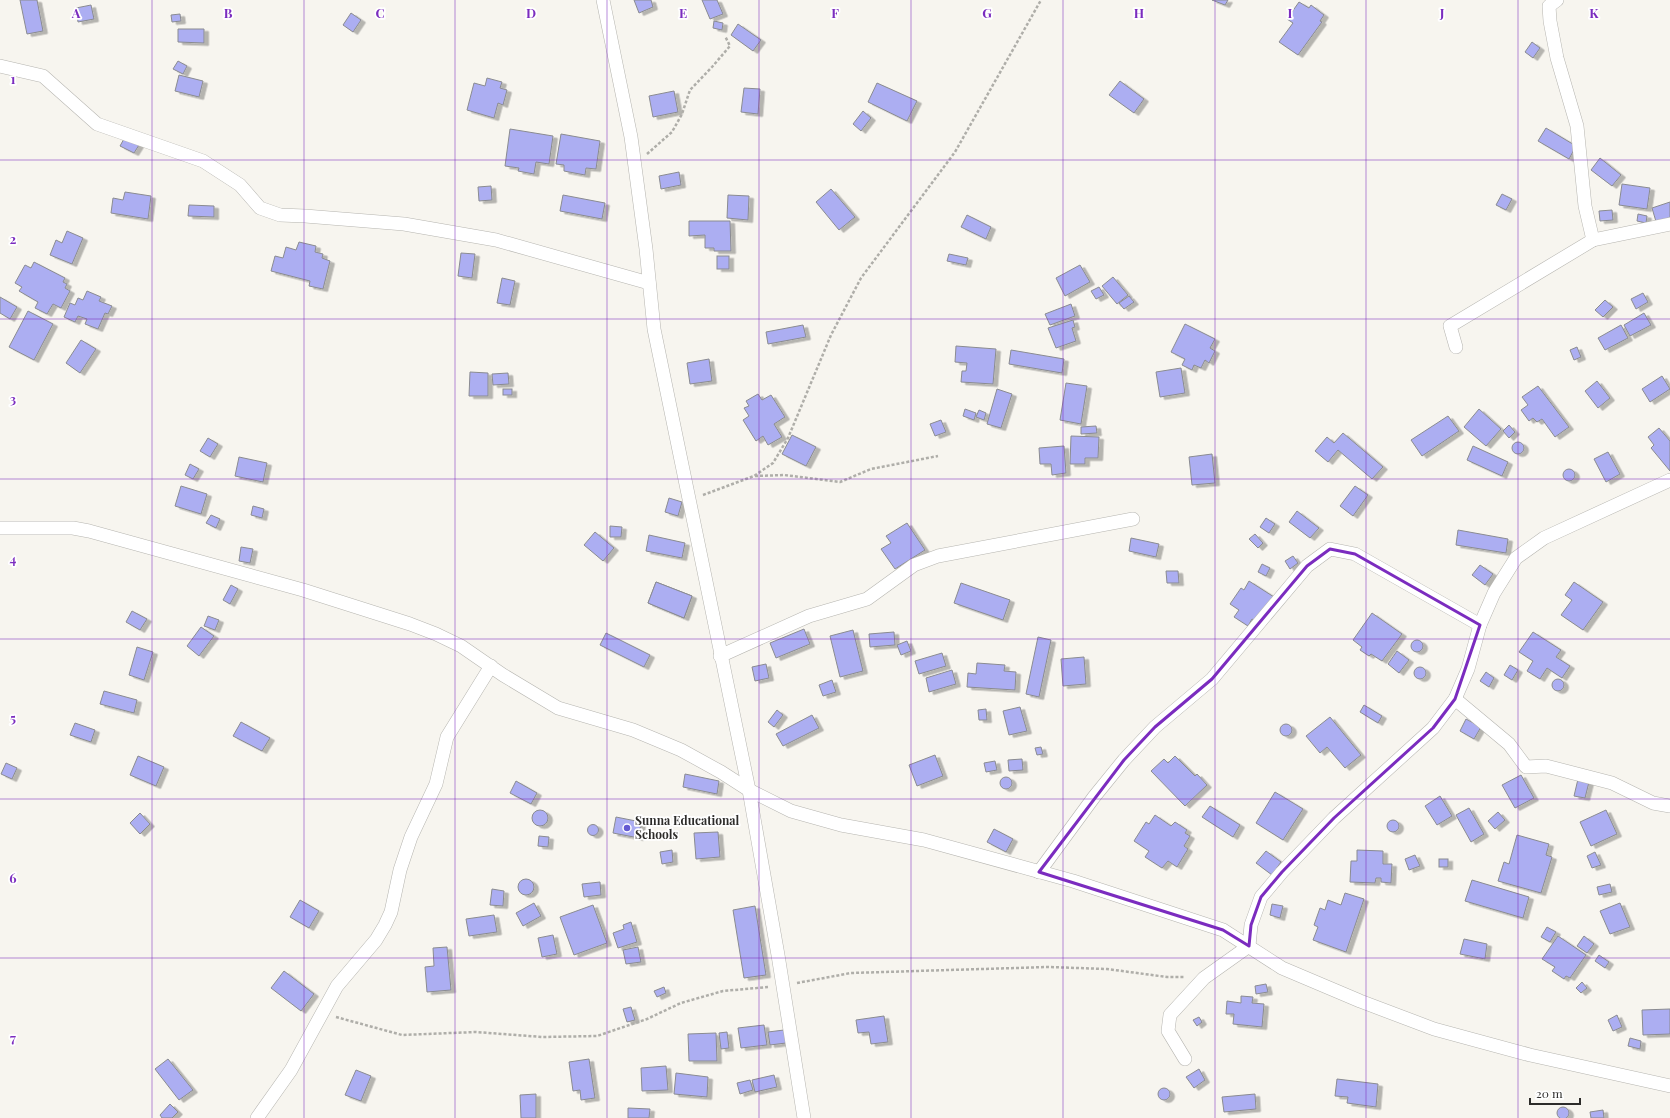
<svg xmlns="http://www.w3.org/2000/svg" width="1670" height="1118" viewBox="0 0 1670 1118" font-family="'Playfair Display',serif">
  <defs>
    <filter id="shadow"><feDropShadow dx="4.5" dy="2.5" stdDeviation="0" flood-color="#0004"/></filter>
  </defs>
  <rect width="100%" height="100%" fill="#f7f5ef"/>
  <g fill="#acaef2" stroke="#8a8b90" filter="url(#shadow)">
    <path d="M20 0H37L43 31 27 34Z"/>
    <path d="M634 0H651L653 7 639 13Z"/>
    <path d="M702 0H717L723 14 710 19Z"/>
    <path d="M1212 0H1228L1225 5Z"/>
    <path d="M1299 2 1309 8 1311 5 1324 15 1320 21 1322 22 1298 55 1279 42 1293 23 1287 19Z"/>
    <path d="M91 5 94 19 78 22 76 8Z"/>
    <path d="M351 13 361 20 353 32 343 25Z"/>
    <path d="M180 14 181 21 172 22 171 15Z"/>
    <path d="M714 21 723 23 722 30 713 28Z"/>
    <path d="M738 24 761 40 753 51 731 35Z"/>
    <path d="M178 29H204V43L178 42Z"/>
    <path d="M1532 42 1540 48 1533 58 1525 52Z"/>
    <path d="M178 61 187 66 183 74 173 69Z"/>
    <path d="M179 75 203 81 199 97 175 91Z"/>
    <path d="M487 78 502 82 500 88 507 90 503 105 498 103 494 118 467 110 474 83 485 86Z"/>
    <path d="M1120 81 1144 99 1134 113 1109 95Z"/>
    <path d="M877 83 917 101 907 121 868 102Z"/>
    <path d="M744 88 760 89 758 114 741 112Z"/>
    <path d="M674 91 678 112 653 117 649 96Z"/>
    <path d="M863 111 871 118 861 131 853 124Z"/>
    <path d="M1546 128 1576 146 1569 159 1538 141Z"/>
    <path d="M510 129 553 136 549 164 536 162 534 174 518 171 519 168 505 166Z"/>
    <path d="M561 134 600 141 596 169 586 168 585 175 564 171V165L556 164Z"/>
    <path d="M125 137 139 145 134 153 120 146Z"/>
    <path d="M1600 158 1621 175 1612 186 1591 170Z"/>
    <path d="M679 172 681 185 661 189 659 176Z"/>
    <path d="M1622 184 1650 188 1647 209 1619 205Z"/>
    <path d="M491 186 492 200 479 201 478 187Z"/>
    <path d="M831 189 855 217 839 230 816 202Z"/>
    <path d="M125 192 151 196 148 219 111 213 113 198 123 200Z"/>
    <path d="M1502 194 1512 199 1506 210 1496 205Z"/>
    <path d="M563 195 605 203 602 219 560 211Z"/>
    <path d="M728 195 749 196 748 220 727 218Z"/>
    <path d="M1670 202V221L1657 225 1652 208Z"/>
    <path d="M189 205 214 206V217L188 216Z"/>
    <path d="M1612 210 1613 220 1600 221 1599 211Z"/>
    <path d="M1638 214 1647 216 1646 223 1637 221Z"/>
    <path d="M967 215 991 227 986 239 961 227Z"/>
    <path d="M689 221H730L731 251H714V248H705V235L689 236Z"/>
    <path d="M67 231 83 238 72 264 50 255 56 240 62 243Z"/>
    <path d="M299 242 316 246 315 252 323 254 322 258 330 261 323 289 309 286 310 281 271 271 275 256 283 258 286 247 296 250Z"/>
    <path d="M461 253 475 254 472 278 458 276Z"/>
    <path d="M949 254 968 258 966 265 947 261Z"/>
    <rect x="717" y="256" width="12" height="13"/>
    <path d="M34 262 65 278 63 282 67 284 65 288 70 291 61 308 53 304 47 314 35 308 38 302 19 291 22 287 15 283 25 265 31 268Z"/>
    <path d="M1080 265 1090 282 1065 296 1056 278Z"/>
    <path d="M1113 277 1128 295 1117 304 1102 286Z"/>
    <path d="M502 278 515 281 510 305 497 303Z"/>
    <path d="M1099 287 1104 295 1096 299 1091 291Z"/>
    <path d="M87 291 101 297 99 301 112 306 108 314 105 313 98 329 85 324 87 319 78 316 75 322 64 317 70 303 75 305 78 298 83 300Z"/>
    <path d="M1643 293 1648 302 1636 309 1631 299Z"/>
    <path d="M1129 296 1134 302 1124 309 1119 303Z"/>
    <path d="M0 297 17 307 10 319 0 313Z"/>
    <path d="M1605 300 1613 307 1603 317 1595 310Z"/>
    <path d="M1071 304 1075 316 1050 325 1045 314Z"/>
    <path d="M28 311 53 324 34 360 9 347Z"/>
    <path d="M1644 313 1651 325 1630 336 1624 325Z"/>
    <path d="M1073 320 1075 327 1072 328 1076 341 1056 348 1048 328Z"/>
    <path d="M1185 324 1215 339 1210 348 1215 351 1209 363 1205 360 1201 368 1194 365 1192 370 1182 365 1185 359 1171 352Z"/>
    <path d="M803 325 806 337 768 344 766 332Z"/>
    <path d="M1621 325 1628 338 1605 350 1598 338Z"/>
    <path d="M81 340 96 349 80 373 66 363Z"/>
    <path d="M956 346 996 349 993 384 961 382 962 371H966L967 363 955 362Z"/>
    <path d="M1577 347 1581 357 1574 360 1570 350Z"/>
    <path d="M1011 350 1064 359 1062 373 1009 364Z"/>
    <path d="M709 359 712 381 690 384 687 363Z"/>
    <path d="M1181 368 1185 393 1160 397 1156 372Z"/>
    <path d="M470 372 488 373V396H469Z"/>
    <path d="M508 373 509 384 493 385 492 374Z"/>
    <path d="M1662 376 1670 389 1650 402 1642 389Z"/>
    <path d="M1597 381 1610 398 1598 408 1585 391Z"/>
    <path d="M1066 383 1087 386 1081 424 1060 420Z"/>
    <path d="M1538 386 1569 427 1555 437 1542 419 1537 422 1533 418 1529 421 1521 410 1528 405 1522 397Z"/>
    <rect x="503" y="389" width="9" height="6"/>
    <path d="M997 389 1012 394 1001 428 987 424Z"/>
    <path d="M758 394 762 400 771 395 785 417 774 424 782 437 768 445 763 436 756 441 743 420 749 416 744 408 749 406 746 401Z"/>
    <path d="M965 409 976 413 974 420 963 416Z"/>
    <path d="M1479 409 1501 429 1486 446 1464 427Z"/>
    <path d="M979 410 986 413 984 420 976 417Z"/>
    <path d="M1448 416 1459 431 1422 456 1411 440Z"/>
    <path d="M941 420 946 432 935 436 930 424Z"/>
    <path d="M1509 425 1515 432 1509 438 1503 431Z"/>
    <path d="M1096 426 1097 433 1081 434V427Z"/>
    <path d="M1659 428 1670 441V471L1651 448 1654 445 1648 437Z"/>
    <path d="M1343 433 1383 467 1372 479 1338 450 1328 462 1315 451 1327 437 1334 443Z"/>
    <path d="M792 435 816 447 806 466 782 454Z"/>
    <path d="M1071 436 1099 437 1098 458H1085V464H1070Z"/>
    <path d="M208 438 218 444 210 457 200 451Z"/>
    <circle cx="1518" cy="448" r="6"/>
    <path d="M1064 446 1066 473 1052 475 1051 464H1040L1039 448Z"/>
    <path d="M1473 446 1508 462 1502 476 1467 460Z"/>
    <path d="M1608 452 1620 474 1606 482 1594 459Z"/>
    <path d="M1212 454 1215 483 1192 485 1189 457Z"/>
    <path d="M239 457 267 463 263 482 235 476Z"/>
    <path d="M190 464 199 469 193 479 185 475Z"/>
    <circle cx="1569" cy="475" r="6"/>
    <path d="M181 486 207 494 201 514 175 506Z"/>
    <path d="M1355 486 1368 495 1353 516 1340 506Z"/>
    <path d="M669 498 682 502 678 516 665 512Z"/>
    <path d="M253 506 264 509 262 518 251 515Z"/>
    <path d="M1297 511 1319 528 1310 538 1289 522Z"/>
    <path d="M211 515 220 519 216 528 206 523Z"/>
    <path d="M1266 518 1275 524 1269 533 1260 527Z"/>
    <path d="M907 523 925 550 895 569 881 549 891 543 886 536Z"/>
    <path d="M610 526 622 527 621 537H610Z"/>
    <path d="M1458 530 1508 539 1506 553 1456 545Z"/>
    <path d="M595 532 614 548 603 561 584 545Z"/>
    <path d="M1255 534 1263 543 1258 548 1249 539Z"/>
    <path d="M649 535 685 543 682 558 646 551Z"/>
    <path d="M1131 538 1159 544 1156 557 1129 551Z"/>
    <path d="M241 547 253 549 250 563 239 561Z"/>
    <path d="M1293 556 1298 563 1290 569 1285 561Z"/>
    <path d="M1262 564 1270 568 1266 576 1258 572Z"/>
    <path d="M1480 565 1493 574 1485 585 1472 575Z"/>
    <path d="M1166 571H1178L1179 583H1167Z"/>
    <path d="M1249 581 1274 597 1257 622 1252 619 1248 626 1234 617 1239 610 1230 604 1241 588 1244 590Z"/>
    <path d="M656 582 692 596 684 618 648 603Z"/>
    <path d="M656 582 692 596 684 618 648 603Z"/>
    <path d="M1574 582 1603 602 1583 630 1561 615 1572 600 1565 595Z"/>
    <path d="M961 583 1010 600 1003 620 954 603Z"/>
    <path d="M231 585 238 589 230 604 223 600Z"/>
    <path d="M132 611 147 619 140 630 126 622Z"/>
    <path d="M1372 613 1402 634 1382 661 1371 654 1369 656 1360 650 1362 647 1353 640Z"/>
    <path d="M208 616 219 620 215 630 204 626Z"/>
    <path d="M201 627 214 636 199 656 187 646Z"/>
    <path d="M804 629 810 644 776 658 770 643Z"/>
    <path d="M853 630 863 671 840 677 830 636Z"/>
    <path d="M894 632 895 645 870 647 869 634Z"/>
    <path d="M1533 632 1561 650 1556 657 1570 666 1562 678 1547 668 1540 679 1527 671 1533 661 1519 652Z"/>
    <path d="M606 633 650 655 644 667 600 645Z"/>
    <path d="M1038 637 1051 640 1039 697 1026 694Z"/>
    <circle cx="1417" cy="646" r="6"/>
    <path d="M907 641 911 651 901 655 897 645Z"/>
    <path d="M137 647 153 652 144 680 129 675Z"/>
    <path d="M1397 651 1409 660 1399 673 1388 664Z"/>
    <path d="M942 653 946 666 919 674 915 661Z"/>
    <path d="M1084 657 1086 684 1063 686 1061 659Z"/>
    <path d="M977 663 1005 665 1004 671 1016 672 1015 690 967 687 968 673 976 674Z"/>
    <path d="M766 664 769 678 755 681 752 667Z"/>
    <path d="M1510 665 1518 670 1512 680 1504 675Z"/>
    <circle cx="1420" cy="673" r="6"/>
    <path d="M952 670 956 684 929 692 926 678Z"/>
    <path d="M1486 672 1494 678 1489 687 1480 681Z"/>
    <circle cx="1558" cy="685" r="6"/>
    <path d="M832 680 836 692 823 696 819 685Z"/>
    <path d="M104 691 137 700 134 713 100 704Z"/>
    <path d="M1364 705 1382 716 1378 723 1360 712Z"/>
    <path d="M1020 707 1027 731 1009 735 1003 711Z"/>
    <path d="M986 709 987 720H979L978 710Z"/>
    <path d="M777 710 783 715 774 727 768 722Z"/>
    <path d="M812 715 819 728 783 746 776 734Z"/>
    <path d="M1330 717 1361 755 1345 768 1327 747 1320 753 1306 736Z"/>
    <path d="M1466 719 1481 727 1474 739 1460 731Z"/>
    <path d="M241 722 270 738 262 751 233 736Z"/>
    <path d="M75 723 95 730 91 742 70 735Z"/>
    <circle cx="1286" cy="730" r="6"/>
    <path d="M1041 747 1043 754 1037 755 1035 748Z"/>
    <path d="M935 755 943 776 917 786 909 765Z"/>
    <path d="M138 756 164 767 156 786 130 775Z"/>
    <path d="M1175 756 1195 776 1197 774 1207 785 1185 806 1151 771 1164 759 1168 763Z"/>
    <path d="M1022 759 1023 770 1009 771 1008 760Z"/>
    <path d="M995 761 997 770 986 772 984 763Z"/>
    <path d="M6 763 17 768 12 779 1 774Z"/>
    <path d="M685 774 719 781 717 794 683 787Z"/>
    <path d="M1521 775 1534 798 1515 808 1502 785Z"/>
    <circle cx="1006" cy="783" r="6"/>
    <path d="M1578 779 1589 782 1585 798 1574 796Z"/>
    <path d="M516 781 537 793 531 804 510 793Z"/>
    <path d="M1275 792 1303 809 1283 840 1256 823Z"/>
    <path d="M1440 796 1452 816 1437 825 1425 806Z"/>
    <path d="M1210 806 1240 825 1233 837 1202 817Z"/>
    <path d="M1469 808 1484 834 1471 842 1456 815Z"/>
    <circle cx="540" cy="818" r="8"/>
    <path d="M1606 810 1617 834 1591 846 1580 822Z"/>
    <path d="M1498 812 1505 820 1495 829 1488 821Z"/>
    <path d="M140 813 150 824 140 834 130 823Z"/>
    <path d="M1155 815 1171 826 1175 822 1187 830 1185 833 1190 836 1184 846 1188 849 1177 867 1168 861 1162 868 1145 857 1149 851 1134 841 1146 822 1149 824Z"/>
    <path d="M616 817 641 822 639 838 613 833Z"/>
    <circle cx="1393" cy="826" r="6"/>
    <circle cx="593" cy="830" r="5.5"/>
    <path d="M994 829 1013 839 1006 852 987 842Z"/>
    <path d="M718 832 720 857 696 859 694 833Z"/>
    <path d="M1517 835 1549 844 1546 855 1552 857 1541 893 1498 881 1504 862 1509 864Z"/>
    <path d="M539 836 549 837 548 847 538 846Z"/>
    <path d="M672 850 673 862 662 864 660 852Z"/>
    <path d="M1357 850 1383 851V864H1392L1391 883 1381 882V878H1376L1375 883 1350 882 1351 861H1357Z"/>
    <path d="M1266 851 1281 862 1272 875 1256 863Z"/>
    <path d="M1595 852 1601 865 1592 868 1587 856Z"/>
    <path d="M1415 855 1420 866 1409 870 1405 859Z"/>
    <rect x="1439" y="859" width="9" height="8"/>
    <circle cx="526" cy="887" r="8"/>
    <path d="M1472 880 1529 897 1523 918 1465 901Z"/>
    <path d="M600 882 601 895 584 897 582 884Z"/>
    <path d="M1610 884 1612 892 1599 895 1597 887Z"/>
    <path d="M492 889 504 891 503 906 490 905Z"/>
    <path d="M1345 893 1364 899 1346 952 1313 940 1318 927 1314 925 1320 908 1325 910 1328 900 1341 905Z"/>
    <path d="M300 900 319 911 309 928 290 917Z"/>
    <path d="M534 903 541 916 523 926 516 913Z"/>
    <path d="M1620 903 1630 927 1610 934 1600 911Z"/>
    <path d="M1272 904 1283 906 1280 918 1270 915Z"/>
    <path d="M593 905 607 943 574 955 560 917Z"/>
    <path d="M755 906 766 975 744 978 733 910Z"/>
    <path d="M494 915 497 932 469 936 466 919Z"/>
    <path d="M631 922 637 942 618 948 613 933 624 929 623 925Z"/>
    <path d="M1547 927 1556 932 1550 942 1541 937Z"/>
    <path d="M553 935 557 954 542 957 538 938Z"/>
    <path d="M1558 936 1586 955 1570 978 1566 976 1564 979 1552 971 1555 967 1542 959Z"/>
    <path d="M1584 936 1594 944 1587 953 1577 946Z"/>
    <path d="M1464 939 1487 944 1485 959 1460 954Z"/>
    <path d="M447 947 451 990 427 992 425 967 434 966 433 948Z"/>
    <path d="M638 947 641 962 626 964 623 950Z"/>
    <path d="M1599 955 1609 962 1605 968 1595 961Z"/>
    <path d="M284 971 314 994 301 1011 271 988Z"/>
    <path d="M1582 982 1587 988 1581 993 1576 988Z"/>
    <path d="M1266 984 1268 992 1256 994 1255 986Z"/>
    <path d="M664 987 666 993 657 997 654 991Z"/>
    <path d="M1241 996 1253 997 1252 1003 1264 1004 1262 1027 1233 1024 1234 1014H1226L1227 1001 1241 1003Z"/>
    <path d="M631 1007 635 1020 627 1022 623 1009Z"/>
    <path d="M1670 1009V1034L1643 1035 1642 1010Z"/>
    <path d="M1617 1015 1622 1027 1613 1031 1608 1020Z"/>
    <path d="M884 1016 888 1042 871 1044 869 1032 858 1033 856 1020Z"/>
    <path d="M1199 1017 1202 1022 1197 1026 1193 1020Z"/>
    <path d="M764 1025 767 1045 741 1048 738 1028Z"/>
    <path d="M784 1030 786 1043 770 1045 768 1032Z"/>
    <path d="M727 1032 729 1048 721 1049 719 1033Z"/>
    <path d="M716 1033 717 1061H689L688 1034Z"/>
    <path d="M1630 1038 1641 1041 1640 1049 1628 1046Z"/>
    <path d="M168 1059 193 1090 179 1100 155 1069Z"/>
    <path d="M589 1059 595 1098 581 1100 580 1090 573 1091 569 1062Z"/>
    <path d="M666 1066 668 1090 642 1091 641 1068Z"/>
    <path d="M1199 1069 1205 1080 1194 1088 1186 1077Z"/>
    <path d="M356 1070 371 1076 361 1101 345 1095Z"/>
    <path d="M676 1073 708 1077 707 1097 674 1094Z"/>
    <path d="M774 1075 777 1087 755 1092 752 1080Z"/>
    <path d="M1337 1079 1378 1084 1376 1107 1347 1103 1348 1097 1335 1096Z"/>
    <path d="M750 1080 753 1090 740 1094 737 1083Z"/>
    <circle cx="1164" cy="1094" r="6"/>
    <path d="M536 1094V1118H521L520 1095Z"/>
    <path d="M1255 1094 1256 1109 1224 1112 1222 1097Z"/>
    <path d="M170 1104 178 1112 172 1118H162L160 1115Z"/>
    <circle cx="1563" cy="1113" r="6"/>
    <path d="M628 1108 650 1109 649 1118H628Z"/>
    <path d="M1603 1110 1604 1118H1591L1590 1112Z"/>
  </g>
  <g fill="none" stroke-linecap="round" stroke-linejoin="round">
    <defs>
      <g id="minor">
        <path d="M603 0 631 137 646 249 654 329 749 790 778 955 804 1118"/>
        <path d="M1557 0 1549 6 1550 21 1557 58 1577 126 1585 206 1593 240 1670 224"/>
        <path d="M0 66 43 76 97 124 203 161 240 185 260 208 280 215 305 216 404 224 496 240 649 283"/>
        <path d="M1456 347 1450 326 1593 240"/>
        <path d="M0 528H73L89 531 303 590 410 624 436 634 461 646 503 675 558 708 633 730 681 750 721 772 749 790 791 811 841 825 924 840 1073 881 1223 930 1282 968 1360 1001 1434 1029 1530 1055 1670 1086"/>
        <path d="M720 656 809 616 867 599 914 565 938 556 1133 519"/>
        <path d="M1455 699 1509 744 1526 767 1546 766 1612 783 1653 803 1670 806"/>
        <path d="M1039 872 1094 797 1124 760 1155 727 1212 679 1307 566 1330 549 1355 554 1480 625"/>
        <path d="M1185 1059 1168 1031 1170 1015 1204 978 1249 946 1251 925 1261 897 1282 872 1334 818 1433 728 1455 699 1468 669 1480 625 1494 593 1516 558 1544 538 1670 480"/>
        <path d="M257 1118 291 1070 337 986 376 940 385 925 391 912 400 870 411 837 436 784 447 737 491 666"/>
      </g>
    </defs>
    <use href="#minor" stroke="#b6b5b0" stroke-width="14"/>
    <g stroke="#afaea9" stroke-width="2.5" stroke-dasharray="3 2" stroke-linecap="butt">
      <path d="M647 154 672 132 682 114 690 90 712 67 730 46 725 36"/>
      <path d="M755 476 784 475 840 482 871 469 938 456"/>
      <path d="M703 495 754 476 773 463 788 438 831 335 861 278 955 152 1041 0"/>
      <path d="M797 983 851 973 1048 967 1107 969 1167 977H1184"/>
      <path d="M336 1017 402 1035 476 1032 542 1037 597 1036 647 1019 681 1003 723 991 768 987"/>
    </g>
    <use href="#minor" stroke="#fff" stroke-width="13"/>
  </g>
  <path fill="none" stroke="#7b2cbf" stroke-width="3" stroke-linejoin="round" d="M1330 549 1355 554 1480 625 1455 699 1433 728 1334 818 1282 872 1261 897 1251 925 1249 946 1223 930 1039 872 1124 760 1155 727 1212 679 1307 566Z"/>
  <path fill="none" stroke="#7b2cbf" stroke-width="1" stroke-opacity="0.55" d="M152 0V1118M304 0V1118M455 0V1118M607 0V1118M759 0V1118M911 0V1118M1063 0V1118M1215 0V1118M1366 0V1118M1518 0V1118M0 160H1670M0 319H1670M0 479H1670M0 639H1670M0 799H1670M0 958H1670"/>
  <circle fill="#6459d2" stroke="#fff" stroke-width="1.5" cx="627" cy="828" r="4"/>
  <g text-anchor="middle" stroke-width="3.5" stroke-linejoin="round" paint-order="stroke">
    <g font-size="12" font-weight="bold" fill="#2d2c2a" stroke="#fff" text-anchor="start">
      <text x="635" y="825">Sunna Educational<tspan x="635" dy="14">Schools</tspan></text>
    </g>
  </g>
  <g font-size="13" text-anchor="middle" font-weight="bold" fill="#7b2cbf" stroke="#fff" stroke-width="3.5" stroke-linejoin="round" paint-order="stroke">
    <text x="76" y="18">A</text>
    <text x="228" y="18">B</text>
    <text x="380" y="18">C</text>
    <text x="531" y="18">D</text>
    <text x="683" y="18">E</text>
    <text x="835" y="18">F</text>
    <text x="987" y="18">G</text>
    <text x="1139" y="18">H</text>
    <text x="1290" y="18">I</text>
    <text x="1442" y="18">J</text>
    <text x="1594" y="18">K</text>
    <text x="13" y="84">1</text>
    <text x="13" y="244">2</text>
    <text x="13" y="404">3</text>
    <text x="13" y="564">4</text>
    <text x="13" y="723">5</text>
    <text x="13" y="883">6</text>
    <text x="13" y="1043">7</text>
  </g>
  <path d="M1530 1098v6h50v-6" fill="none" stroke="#2d2c2a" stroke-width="2"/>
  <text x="1536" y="1098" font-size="12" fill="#2d2c2a" stroke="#ffffff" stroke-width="3" paint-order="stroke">20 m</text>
</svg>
